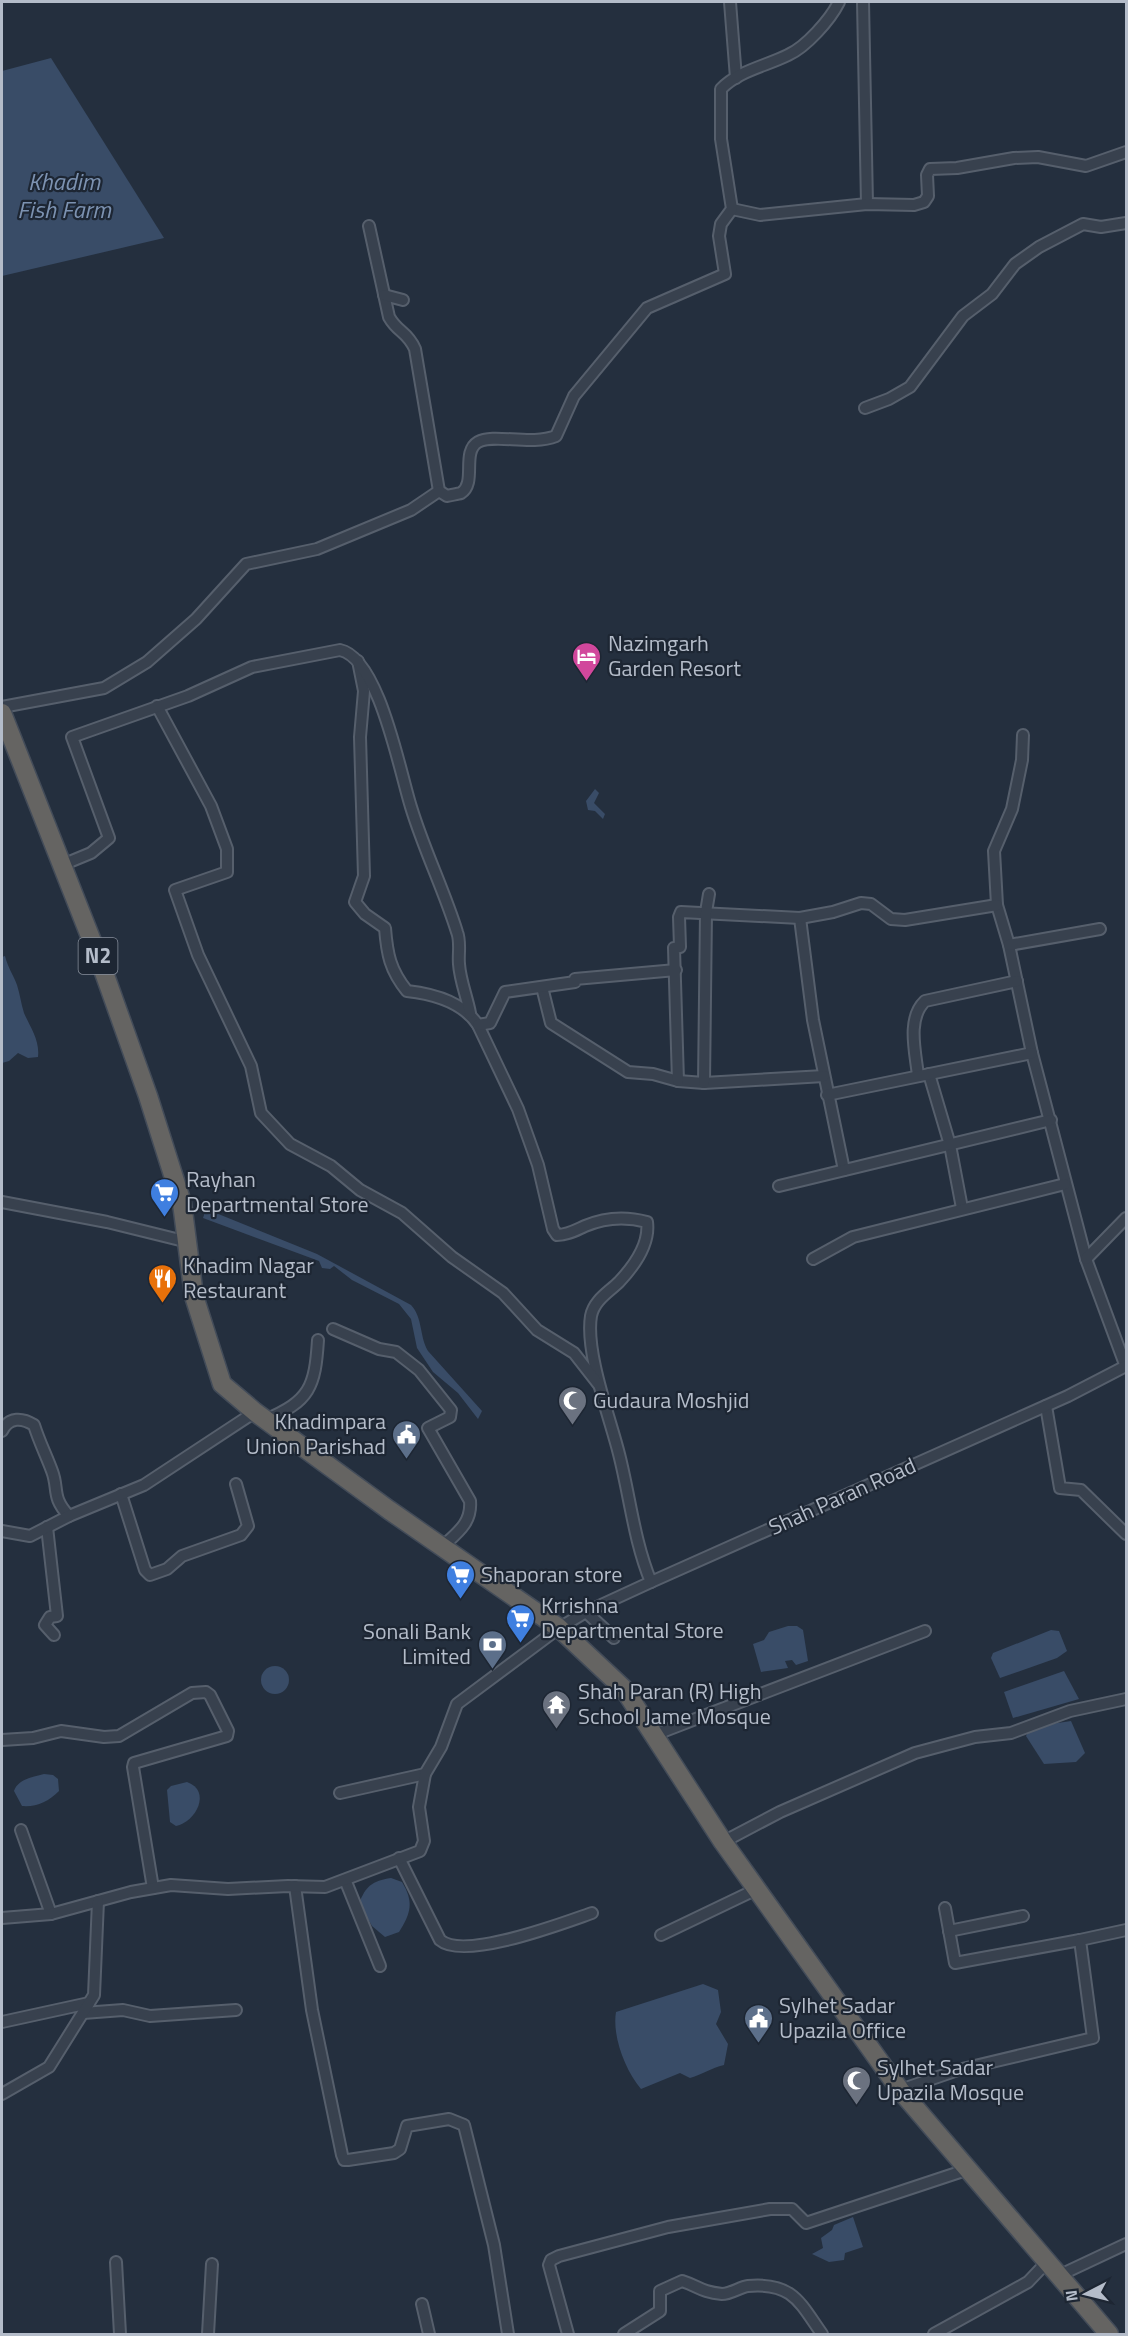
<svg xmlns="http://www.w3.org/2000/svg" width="1128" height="2336" viewBox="0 0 1128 2336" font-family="'Titillium Web',sans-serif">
  <rect width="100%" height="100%" fill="#242f3e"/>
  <g fill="#394c67">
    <path d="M51 58 164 238 2 276V71Z"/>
    <path d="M595 789 599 793 594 803 605 814 603 819 595 811 588 810 586 801Z"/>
    <path d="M5 956C8 968 13 974 17 985 20 994 21 1004 24 1013 30 1027 40 1040 38 1057L28 1058 18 1053 9 1061 2 1063V957Z"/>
    <path d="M206 1209 317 1254 411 1305C423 1318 419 1335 428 1351L482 1411 478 1419 458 1393 433 1372 417 1348 411 1319 399 1304 352 1280 334 1266 330 1269 322 1268 319 1261 203 1218Z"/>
    <path d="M788 1626H797L803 1630 808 1661 796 1665 792 1660 785 1661 788 1668 761 1672 753 1644 764 1640 769 1632Z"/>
    <path d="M1051 1630 1059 1631 1067 1651 1057 1658 1000 1678 991 1658 993 1653Z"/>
    <circle cx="275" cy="1680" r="14"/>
    <path d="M1064 1671 1079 1699 1013 1718 1004 1692Z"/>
    <path d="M1071 1721 1085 1753 1076 1762 1044 1764 1026 1736 1031 1727Z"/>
    <path d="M44 1774 53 1775 58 1779 59 1791C48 1802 37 1807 22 1806L14 1791C18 1779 33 1777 44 1774Z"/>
    <path d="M187 1782C212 1791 196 1822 176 1826L170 1822 167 1790 171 1786Z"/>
    <path d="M391 1878 402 1882C414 1902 411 1913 399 1932L385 1937 372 1926 359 1903C366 1886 372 1881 391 1878Z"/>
    <path d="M703 1984 718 1990 721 2012 716 2024 728 2044 724 2065C711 2068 703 2074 690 2078L680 2073 641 2089C625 2070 612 2036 616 2012Z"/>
    <path d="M853 2217 863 2247 845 2253 844 2260 829 2262 812 2254 823 2248 821 2238 832 2230 834 2225Z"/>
  </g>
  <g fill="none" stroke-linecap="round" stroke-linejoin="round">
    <defs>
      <g id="minor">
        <path d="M730 2 736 78"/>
        <path d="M863 2 867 204"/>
        <path d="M732 209 760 215 867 204 914 205 924 202 928 196 927 175 930 169 957 168 1014 158 1038 157 1086 166 1126 152"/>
        <path d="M369 226 389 317C398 333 407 331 415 349L439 491"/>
        <path d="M384 295 403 300"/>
        <path d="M865 408 889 399 910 387 963 316 992 294 1015 264 1039 247 1083 224 1101 227 1126 223"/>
        <path d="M358 661 364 691 360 737 364 876 355 902 365 914 385 928C387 954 390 970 407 991 434 994 463 1002 478 1025L518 1109 538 1165 553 1229 557 1235C568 1235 576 1230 585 1226 606 1217 625 1216 647 1222 650 1244 634 1266 619 1282 609 1292 594 1300 591 1316 585 1352 610 1418 619 1454 630 1497 634 1541 651 1582"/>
        <path d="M157 706 211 806 227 849V872L175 890 198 955 251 1066 261 1113 290 1144 331 1166 360 1190 402 1213 452 1257 503 1293 537 1330 574 1353 599 1385"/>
        <path d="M2 707 104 688 147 662 196 619 246 564 317 549 411 510 439 491 447 496C451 495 458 494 461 493 477 483 461 452 478 442 494 433 531 446 556 436L574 396 647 308 725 274 719 236 721 224 732 209 721 139V89C738 71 766 66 788 55 806 47 830 20 839 2"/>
        <path d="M1023 735 1022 760 1012 809 994 851 997 905 1009 945 1032 1053 1086 1259 1126 1367"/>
        <path d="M62 865 91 853 109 838 72 737 188 696 252 667 340 650C379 658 400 773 411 807 424 850 444 890 457 932 461 942 458 954 459 964 460 980 467 997 470 1013"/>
        <path d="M800 918 813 1020 844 1170"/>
        <path d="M1009 945 1100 929"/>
        <path d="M542 987 551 1023 628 1072 653 1074 678 1081 704 1083 824 1076"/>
        <path d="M478 1025 490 1023 505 992 575 982V979L676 970"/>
        <path d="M929 1074 950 1145 962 1208"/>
        <path d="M918 1076C916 1054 906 1019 925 1001L1017 981"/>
        <path d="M678 1081 674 948 680 947 679 917 681 912 800 918 833 912 861 903 871 904 891 919 905 920 997 905"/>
        <path d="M704 1083 706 912 709 894"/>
        <path d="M827 1095 1032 1053"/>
        <path d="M779 1186 1051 1120"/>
        <path d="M2 1202 107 1222 188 1242"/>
        <path d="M813 1259 853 1237 1065 1184"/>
        <path d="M1086 1259 1126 1218"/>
        <path d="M333 1329 379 1349 396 1352 419 1370 451 1410 450 1417 428 1428 470 1501C472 1523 457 1533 442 1547"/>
        <path d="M1046 1406 1060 1488 1081 1490 1126 1534"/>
        <path d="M265 1420C310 1401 315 1387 318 1340"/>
        <path d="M2 1431C9 1416 23 1418 34 1425 39 1441 46 1455 52 1471 59 1489 51 1497 69 1516"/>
        <path d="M121 1494 145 1570 150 1575 167 1569 182 1556 241 1535 248 1526 236 1484"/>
        <path d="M47 1527 57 1616 50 1617 45 1625 54 1635"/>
        <path d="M2 1531 30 1536 69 1516 144 1485 255 1412"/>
        <path d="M586 1612 614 1638"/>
        <path d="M654 1735 925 1631"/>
        <path d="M2 1740 33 1738 61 1731 104 1737 119 1736 192 1693 206 1692 210 1695 228 1731 227 1736 134 1763 133 1767 153 1888"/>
        <path d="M340 1793 425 1774"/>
        <path d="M21 1830 51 1914"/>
        <path d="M723 1842 780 1812 915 1753 975 1737 1011 1733 1070 1711 1126 1699"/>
        <path d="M399 1858 440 1940C464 1961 563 1923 592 1913"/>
        <path d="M346 1882 380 1966"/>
        <path d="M295 1886 312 2010 342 2155 344 2160H348L394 2153 400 2149 407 2126 449 2119 464 2125 494 2245 508 2334"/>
        <path d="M945 1908 955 1963 1080 1940"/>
        <path d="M2 1918 51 1914 131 1892 171 1885 228 1889 288 1886 325 1887 420 1851 424 1841 419 1807 425 1774 441 1747 457 1704 559 1628 586 1612 651 1582 1068 1396 1126 1366"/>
        <path d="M949 1931 1023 1916"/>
        <path d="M661 1935 757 1889"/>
        <path d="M83 2013 123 2010 150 2016 236 2010"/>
        <path d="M2 2022 89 2003"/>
        <path d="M900 2090 958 2070 1093 2038 1080 1940 1126 1930"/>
        <path d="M2 2094 49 2067 94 1995 98 1901"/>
        <path d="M116 2262 120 2334"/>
        <path d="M1058 2276 1126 2244"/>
        <path d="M422 2304 429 2334"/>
        <path d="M208 2334 212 2264"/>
        <path d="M568 2334 549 2265 551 2260 559 2256 668 2227 770 2209H792L806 2223 969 2169"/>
        <path d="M624 2334 660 2311V2291L682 2281C698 2286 701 2292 722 2294 731 2294 740 2287 748 2286 793 2282 800 2303 822 2334"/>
        <path d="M934 2334 1028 2282 1047 2262"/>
      </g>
      <path id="trunk" d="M2 713 101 964 148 1096 182 1203 194 1296 222 1384 255 1412 389 1510 559 1628 624 1689 723 1842 900 2090 1109 2334"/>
    </defs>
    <use href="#minor" stroke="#565f6c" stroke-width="14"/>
    <use href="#trunk" stroke="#434c59" stroke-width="21"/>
    <use href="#minor" stroke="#38414e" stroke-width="10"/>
    <use href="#trunk" stroke="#656462" stroke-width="18"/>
  </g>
  <defs>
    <symbol id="hotel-pin" viewBox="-11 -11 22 30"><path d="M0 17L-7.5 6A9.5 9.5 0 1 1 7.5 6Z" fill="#d1479c" stroke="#1d2633"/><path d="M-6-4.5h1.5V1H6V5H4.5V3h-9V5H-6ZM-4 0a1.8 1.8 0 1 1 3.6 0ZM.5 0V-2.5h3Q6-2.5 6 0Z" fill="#fff"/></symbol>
    <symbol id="supermarket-pin" viewBox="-11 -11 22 30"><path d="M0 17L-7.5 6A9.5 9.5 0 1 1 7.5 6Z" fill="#3f7fe0" stroke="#1d2633"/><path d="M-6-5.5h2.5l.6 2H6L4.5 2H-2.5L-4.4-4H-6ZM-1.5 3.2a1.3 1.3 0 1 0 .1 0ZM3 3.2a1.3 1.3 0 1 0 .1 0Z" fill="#fff"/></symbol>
    <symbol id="restaurant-pin" viewBox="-11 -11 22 30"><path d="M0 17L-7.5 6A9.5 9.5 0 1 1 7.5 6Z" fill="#e8710a" stroke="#1d2633"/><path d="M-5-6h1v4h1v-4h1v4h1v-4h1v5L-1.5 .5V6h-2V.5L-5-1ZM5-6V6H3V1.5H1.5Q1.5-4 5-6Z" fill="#fff"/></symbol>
    <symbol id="mosque-pin" viewBox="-11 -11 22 30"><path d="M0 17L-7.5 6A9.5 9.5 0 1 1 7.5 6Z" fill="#6b7280" stroke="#1d2633"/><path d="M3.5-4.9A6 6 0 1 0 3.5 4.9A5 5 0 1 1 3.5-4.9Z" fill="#fff"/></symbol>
    <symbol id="civic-pin" viewBox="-11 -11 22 30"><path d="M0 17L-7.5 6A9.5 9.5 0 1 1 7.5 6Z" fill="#5c6f8a" stroke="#1d2633"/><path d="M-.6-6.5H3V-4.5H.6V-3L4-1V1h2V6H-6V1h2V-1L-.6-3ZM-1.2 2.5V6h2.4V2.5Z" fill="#fff"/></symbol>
    <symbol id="bank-pin" viewBox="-11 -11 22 30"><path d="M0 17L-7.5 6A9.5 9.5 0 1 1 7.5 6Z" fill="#5c6f8a" stroke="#1d2633"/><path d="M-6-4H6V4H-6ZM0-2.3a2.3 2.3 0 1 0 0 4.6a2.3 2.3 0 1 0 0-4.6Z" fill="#fff"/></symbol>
    <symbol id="temple-pin" viewBox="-11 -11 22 30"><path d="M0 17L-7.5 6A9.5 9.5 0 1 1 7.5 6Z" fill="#6b7280" stroke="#1d2633"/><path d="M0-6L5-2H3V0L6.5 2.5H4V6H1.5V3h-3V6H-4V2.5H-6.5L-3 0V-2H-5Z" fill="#fff"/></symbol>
  </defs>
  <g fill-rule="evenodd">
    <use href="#hotel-pin" x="570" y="640" width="33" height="45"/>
    <use href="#supermarket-pin" x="148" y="1176" width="33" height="45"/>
    <use href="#restaurant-pin" x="146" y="1262" width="33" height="45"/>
    <use href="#mosque-pin" x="556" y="1384" width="33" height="45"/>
    <use href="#civic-pin" x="390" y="1418" width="33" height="45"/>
    <use href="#supermarket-pin" x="444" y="1558" width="33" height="45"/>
    <use href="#supermarket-pin" x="504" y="1602" width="33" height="45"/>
    <use href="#bank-pin" x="476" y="1628" width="33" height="45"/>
    <use href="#temple-pin" x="540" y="1688" width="33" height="45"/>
    <use href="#civic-pin" x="742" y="2002" width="33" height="45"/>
    <use href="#mosque-pin" x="840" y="2064" width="33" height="45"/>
  </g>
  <g text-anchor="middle" stroke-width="4.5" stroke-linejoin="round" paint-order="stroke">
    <rect fill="#1d2633" stroke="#878f9c" stroke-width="1.5" x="78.5" y="938" width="39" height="36" rx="4.5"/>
    <g font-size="21" font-weight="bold" fill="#b4bcc9">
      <text x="98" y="963">N2</text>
    </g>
    <g font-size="22" fill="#b4bcc9" stroke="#1d2633" text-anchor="start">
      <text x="608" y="651">Nazimgarh<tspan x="608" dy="25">Garden Resort</tspan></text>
      <text x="186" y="1187">Rayhan<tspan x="186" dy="25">Departmental Store</tspan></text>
      <text x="183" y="1273">Khadim Nagar<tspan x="183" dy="25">Restaurant</tspan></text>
      <text x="593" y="1408">Gudaura Moshjid</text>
      <text x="386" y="1429" text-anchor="end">Khadimpara<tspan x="386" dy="25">Union Parishad</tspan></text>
      <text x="481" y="1582">Shaporan store</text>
      <text x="541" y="1613">Krrishna<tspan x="541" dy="25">Departmental Store</tspan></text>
      <text x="471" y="1639" text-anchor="end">Sonali Bank<tspan x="471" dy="25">Limited</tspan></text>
      <text x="578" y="1699">Shah Paran (R) High<tspan x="578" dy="25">School Jame Mosque</tspan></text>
      <text x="779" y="2013">Sylhet Sadar<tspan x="779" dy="25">Upazila Office</tspan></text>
      <text x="877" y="2075">Sylhet Sadar<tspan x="877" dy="25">Upazila Mosque</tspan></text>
    </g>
    <g font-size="22" fill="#b4bcc9" stroke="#1d2633">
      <text transform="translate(842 1496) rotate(-24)" y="8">Shah Paran Road</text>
    </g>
    <g font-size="24" font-style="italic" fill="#7c92b1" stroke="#1d2633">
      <text x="64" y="190">Khadim<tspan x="64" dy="28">Fish Farm</tspan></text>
    </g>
  </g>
  <rect width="1128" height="2336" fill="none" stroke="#b4bcc9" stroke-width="6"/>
  <g transform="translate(1086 2294) rotate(263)" stroke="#1d2633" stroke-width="4.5" paint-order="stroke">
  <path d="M0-4.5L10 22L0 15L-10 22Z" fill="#b4bcc9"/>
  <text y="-9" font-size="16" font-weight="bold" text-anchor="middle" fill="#b4bcc9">N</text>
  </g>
</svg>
